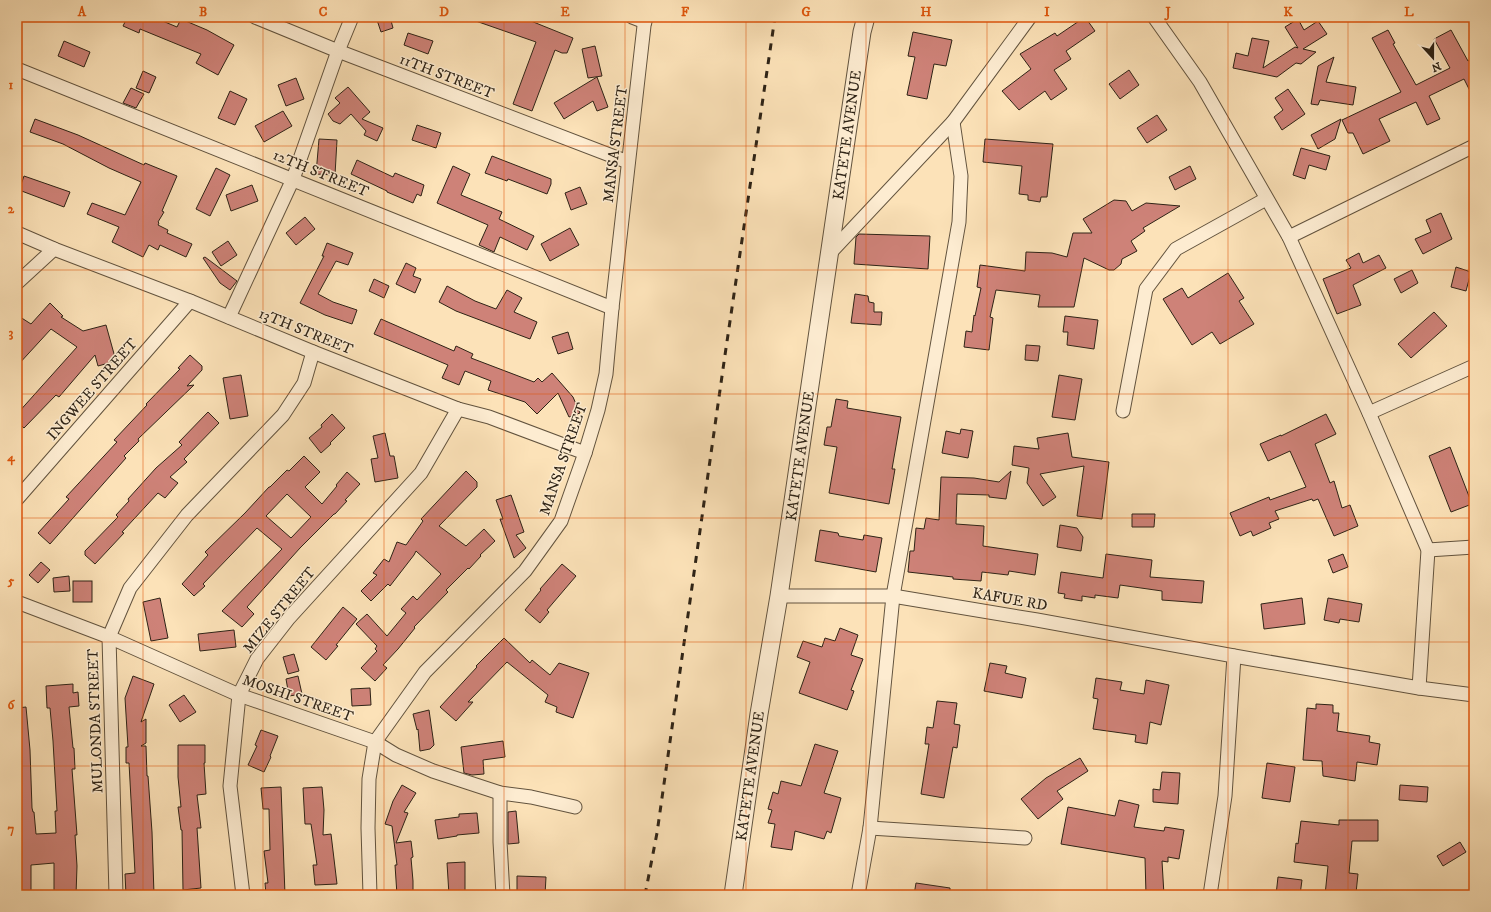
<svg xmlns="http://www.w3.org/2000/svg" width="1491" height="912" viewBox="0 0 1491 912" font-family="'IM FELL DW Pica',serif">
  <rect width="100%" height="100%" fill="#fce2b8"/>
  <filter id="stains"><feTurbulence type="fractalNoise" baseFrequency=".005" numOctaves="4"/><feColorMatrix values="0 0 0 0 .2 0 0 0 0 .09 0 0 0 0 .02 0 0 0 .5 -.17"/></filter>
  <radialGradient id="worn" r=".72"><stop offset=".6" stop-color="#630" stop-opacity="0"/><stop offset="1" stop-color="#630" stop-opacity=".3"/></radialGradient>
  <g fill="#ce8278" stroke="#2e2316" fill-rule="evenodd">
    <path d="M113 17H153L177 27 181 19 207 30 234 45 218 75 196 63 201 54 140 29 139 33 123 26 125 22Z"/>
    <path d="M376 17H390L393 28 381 32Z"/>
    <path d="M471 17H521L573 38 567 53H562L555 50 532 111 513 104 536 42 470 19Z"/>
    <path d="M1085 17 1095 31 1066 51 1071 59 1054 70 1067 89 1051 100 1045 91 1019 110 1002 91 1031 69 1020 54 1055 33 1057 36Z"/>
    <path d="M1298 19 1304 30 1318 21 1327 34 1303 49 1316 52 1301 64 1296 63 1277 77 1233 68 1236 53 1248 56 1252 38 1269 41 1263 68 1295 47 1298 48 1285 27Z"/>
    <path d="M1388 30 1395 43 1393 44 1416 85 1450 68 1434 39 1451 30 1468 61 1474 58V99L1464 79 1429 96 1440 119 1427 125 1416 102 1379 119 1390 141 1363 154 1353 133H1348L1342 120 1401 92 1372 38Z"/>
    <path d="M913 32 952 40 946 66 934 64 927 99 907 95 915 57 908 56Z"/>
    <path d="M408 33 433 41 428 54 404 45Z"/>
    <path d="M64 41 90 52 84 67 58 56Z"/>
    <path d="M595 46 602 76 588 78 582 49Z"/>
    <path d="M1334 57 1326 82 1356 87 1353 105 1320 100 1318 105 1311 104 1318 66Z"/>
    <path d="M1129 70 1139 85 1120 99 1109 84Z"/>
    <path d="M143 71 156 77 149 93 136 88Z"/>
    <path d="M597 77 608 107 597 111 593 101 564 119 554 103Z"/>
    <path d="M296 78 304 99 286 106 278 85Z"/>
    <path d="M348 87 370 112 362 119 383 128 377 141 364 135 366 131 351 114 340 124 333 121 328 114 340 103 335 98Z"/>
    <path d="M131 88 144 94 136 108 123 103Z"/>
    <path d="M1288 89 1305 114 1282 130 1274 117 1283 110 1275 98Z"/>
    <path d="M230 91 247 99 235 125 218 118Z"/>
    <path d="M283 111 292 126 264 142 255 126Z"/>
    <path d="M1157 115 1167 130 1147 143 1137 128Z"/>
    <path d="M35 119 78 135 144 165 145 163 177 176 162 211 164 212 158 222 159 223 158 225 168 230 167 233 192 244 186 257 160 245 158 250 149 245 143 257 112 242 119 227 87 214 92 203 125 215 141 182 109 168 63 144 30 132Z"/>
    <path d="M1341 119 1335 139 1318 149 1311 135Z"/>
    <path d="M417 125 441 133 436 148 412 140Z"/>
    <path d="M319 139 337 140 335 175 316 174Z"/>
    <path d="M985 139 1053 144 1047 197H1041L1040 202 1028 200V195L1019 194 1022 166 983 162Z"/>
    <path d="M1301 148 1330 156 1326 170 1309 165 1305 179 1293 175Z"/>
    <path d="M492 156 551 179V184L547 194 508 179 507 181 485 173Z"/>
    <path d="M357 160 393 177 395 173 424 185 421 196 417 194 413 203 387 192V191L351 174Z"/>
    <path d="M453 166 470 174 461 195 502 212 499 219 534 236 527 250 500 237 494 252 479 245 488 225 437 203Z"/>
    <path d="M1190 166 1196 179 1175 190 1169 177Z"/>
    <path d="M216 168 230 175 210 216 196 209Z"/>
    <path d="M24 176 70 192 64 207 19 190Z"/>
    <path d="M252 185 258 201 231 211 226 195Z"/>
    <path d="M580 187 587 204 571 210 565 193Z"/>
    <path d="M1114 200 1126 201 1132 211 1146 203 1180 206 1143 228 1145 231 1131 241 1137 251 1122 259 1121 264 1114 270H1109L1084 258 1074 307H1038L1040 295 996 290 990 317 993 318 989 350 964 347 966 331 972 332 974 315 975 316 981 288 977 287 980 265 1025 271 1026 252 1052 253 1067 257 1073 233H1092L1083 219Z"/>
    <path d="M1441 213 1452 239 1423 254 1415 239 1431 232 1426 220Z"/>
    <path d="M305 217 315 229 296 245 286 233Z"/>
    <path d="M570 228 579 245 550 261 541 244Z"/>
    <path d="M859 234 930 236 928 269 854 264 856 237Z"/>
    <path d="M228 241 237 255 221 266 212 252Z"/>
    <path d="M327 243 353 253 348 265 336 261 318 294 333 302 357 310 352 324 325 315 300 303 324 256H322Z"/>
    <path d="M1359 253 1363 263 1379 255 1386 268 1353 285 1361 305 1337 314 1323 279 1351 268 1346 260Z"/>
    <path d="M205 257 237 281 230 290 220 283 203 258Z"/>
    <path d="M406 263 416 268 413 276 421 279 415 293 396 284Z"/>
    <path d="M1456 267 1471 272 1466 291 1451 287Z"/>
    <path d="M1412 270 1418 283 1401 293 1394 279Z"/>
    <path d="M1228 273 1244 298 1239 301 1254 324 1220 344 1212 332 1192 345 1163 299 1182 288 1188 298Z"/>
    <path d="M374 279 389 286 384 298 369 291Z"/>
    <path d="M447 286 475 301 496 309 507 290 522 298 514 312 537 322 530 339 456 311 439 302Z"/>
    <path d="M855 294 868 296 869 302 874 303V312H882L881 325 851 323Z"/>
    <path d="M50 303 63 316 61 317 83 331 106 325 116 361 98 366 95 355 59 397 56 395 24 428 17 422V414L77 347 51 329 17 366V315L31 324Z"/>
    <path d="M1434 312 1447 326 1411 358 1398 344Z"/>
    <path d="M1065 316 1098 320 1094 349 1067 345 1068 332H1063Z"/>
    <path d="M381 319 454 351 456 346 473 354 471 358 534 382 538 378 542 382 552 373 573 397 580 413 569 417 558 393 537 414 525 402 488 390 491 381 465 371 459 385 442 378 448 365 374 334Z"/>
    <path d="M568 332 573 349 558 354 552 337Z"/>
    <path d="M1026 345 1040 346 1038 361 1025 360Z"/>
    <path d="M190 355 202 366V370L187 386 194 385 138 439 139 441 124 456 126 458 50 544 38 533 69 499 66 497 117 442 114 440 147 405 146 404 180 369 178 368Z"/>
    <path d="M241 375 248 416 230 419 223 378Z"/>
    <path d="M1059 375 1082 379 1075 420 1052 417Z"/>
    <path d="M836 399 848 401 847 408 901 417 892 469H895L889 504 829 493 837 447 824 445 827 427H831Z"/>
    <path d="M208 412 219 423 184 459 187 462 170 477 178 483 165 498 158 493 122 532 124 533 95 564 85 555V551L118 517 116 515 129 501 128 499 156 468 182 445 179 442Z"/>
    <path d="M332 414 345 428 330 443 331 444 321 453 309 438 322 427 321 425Z"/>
    <path d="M1326 414 1336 434 1315 444 1330 483 1334 481 1342 508 1350 505 1358 526 1334 536 1318 499 1313 501 1312 499 1275 511 1279 519 1269 523 1271 528 1253 536 1251 531 1240 536 1230 513 1269 497 1270 500 1306 487 1290 451 1268 461 1260 444 1281 435V436Z"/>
    <path d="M961 429 973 431 968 458 942 453 946 431 960 434Z"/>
    <path d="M385 433 390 456H394L398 478 375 482 371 459 378 458 373 436Z"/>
    <path d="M1068 433 1072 457 1109 462 1102 519 1077 516 1084 466 1040 474 1056 497 1043 506 1027 483 1029 468 1012 465 1014 446 1039 449 1037 438Z"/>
    <path d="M1450 447 1472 504 1451 512 1429 456Z"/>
    <path d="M304 456 320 472 305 487 322 504 337 486 336 485 347 472 360 484 345 500 347 501 335 514H334L300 548 247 607 254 614 242 627 222 611 282 549 257 528 203 584 205 586 194 596 182 584 208 555 205 552 245 513 269 487H270L287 470 289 471ZM287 494 311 517 291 538 266 516Z"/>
    <path d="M466 471 477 482V487L439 526 466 546 484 529 495 541 480 555 481 556 469 569 468 568 446 590 448 592 414 627 415 628 398 649 383 665 387 668 375 681 361 668 377 651 375 649 377 646 356 624 367 614 387 636 406 613 401 609 413 596 417 600 441 574 416 551 414 555 390 586 388 584 371 601 361 591 377 575 373 573 384 559 389 562 397 542 406 545 423 521 421 519Z"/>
    <path d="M1011 471 1006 499 989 497V495L957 494 956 524 984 526 983 546 1038 554 1035 575 1009 571 1008 575 982 572 981 581 953 579V577L908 572 910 551H914L916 528 924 529 926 518 939 520 941 477 974 478 999 482Z"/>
    <path d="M511 495 524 532 516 535 526 548 514 558 500 519H503L496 500Z"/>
    <path d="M1132 514H1155L1154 527H1132Z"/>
    <path d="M1060 525 1077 528 1083 537 1081 551 1057 547Z"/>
    <path d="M820 530 838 533 839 536 863 540 864 535 882 538 876 572 815 561Z"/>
    <path d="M1106 554 1152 560 1150 577 1204 581 1202 603 1162 600V591L1120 585 1118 598 1095 595V598L1082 596V601L1064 598 1065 594 1058 593 1061 572 1103 578Z"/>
    <path d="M1343 554 1348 567 1333 573 1328 560Z"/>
    <path d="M41 562 50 570 38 583 29 575Z"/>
    <path d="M562 564 576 576 547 610 549 612 540 623 525 610 541 590 540 589Z"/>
    <path d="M69 576 70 591 54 592 53 578Z"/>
    <rect x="73" y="581" width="19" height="21"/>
    <path d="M160 598 168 638 151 641 143 602Z"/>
    <path d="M1302 598 1305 624 1264 629 1261 604Z"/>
    <path d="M1328 598 1362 604 1359 622 1340 619 1339 623 1324 620Z"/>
    <path d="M343 607 357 619 336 645 338 646 326 660 311 647Z"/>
    <path d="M840 628 858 635 851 655 863 659 851 690 854 691 847 710 799 693 810 662 797 657 803 641 822 647 825 638 835 641Z"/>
    <path d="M234 630 236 647 200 651 198 634Z"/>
    <path d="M504 638 530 663 532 660 550 675 559 663 589 673 573 718 556 712 557 707 545 702 548 695 507 662 468 702H473L456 721 440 707 477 667 476 666Z"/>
    <path d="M294 654 299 671 288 674 283 657Z"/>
    <path d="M990 663 1007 666 1005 673 1026 678 1022 698 984 691Z"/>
    <path d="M133 676 154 684 141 722 146 719V743L141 746H146L147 776H148L152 832 154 895H126L125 874 135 873 129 763H126V747H128L125 698Z"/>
    <path d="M298 676 302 694 289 696 286 679Z"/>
    <path d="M1096 678 1122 682 1120 690 1144 694 1146 680 1169 685 1161 725 1150 722 1147 744 1135 742 1136 735 1093 729 1098 699 1093 698Z"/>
    <path d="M73 684V693L78 692 79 706 69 707 73 748H74L75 769H72L77 835H75L77 866 76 895H54V863L31 865V895H17V708L26 707 30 750 32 808 33 812H34L36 834 56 833 55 811H57L53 741 50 708H47L46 686Z"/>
    <path d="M370 688 371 705 352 706 351 689Z"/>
    <path d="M184 695 196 712 180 722 169 705Z"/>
    <path d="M937 701 957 703 954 724 960 725 957 748 953 747 944 798 921 794 929 744H925L927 727 933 728Z"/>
    <path d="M1316 704 1333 705V713H1339L1337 731 1370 736 1369 742 1380 744 1377 765 1357 762 1355 781 1323 776 1322 761 1303 760 1307 708 1316 709Z"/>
    <path d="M429 710 434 745 430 749 420 751 418 729 417 730 413 714Z"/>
    <path d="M261 730 278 736 270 756 271 757 264 772 248 765 257 746 255 745Z"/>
    <path d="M503 741 505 757 483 760 484 774 472 775 464 773 461 747Z"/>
    <path d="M815 744 838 751 824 793 841 798 831 833 827 831 824 839 795 831 792 850 771 847 775 824 768 823 772 810 768 809 773 792 778 794 781 781 801 786Z"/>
    <path d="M178 745H205V763H204L206 794 197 795 201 828H197L201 888 183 890 182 830H181L178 807H181L178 777Z"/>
    <path d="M1080 758 1088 771 1057 791 1063 799 1038 819 1021 799 1046 778Z"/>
    <path d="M1267 763 1295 767 1290 802 1262 798Z"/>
    <path d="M1162 772 1180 773 1178 804 1153 802V789L1160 790Z"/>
    <path d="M402 785 416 793 404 812 408 813 396 843 411 841 413 857 411 858 413 881V895H397L395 865H397L392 826 385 824 393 801Z"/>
    <path d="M1400 785 1428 787 1427 802 1399 800Z"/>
    <path d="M281 787 285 895H266L265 883H268L264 851 270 850 269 809H263L261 788Z"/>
    <path d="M322 787 324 810 323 835 331 834 337 884 315 885 313 865H317L311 824H305L303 788Z"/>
    <path d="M1119 800 1139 805 1134 827 1164 831 1165 827 1184 830 1179 859 1168 857V862L1162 861 1164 895H1146L1145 858 1061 844 1068 807 1115 816Z"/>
    <path d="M516 811 519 843 508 844V812Z"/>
    <path d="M477 813 479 833 457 835V836L438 839 435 820 459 817V814Z"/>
    <path d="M1339 820H1378V841H1352L1349 873 1358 874 1356 893 1342 891V895H1325L1328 866 1294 862 1296 843 1298 844 1301 821 1339 825Z"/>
    <path d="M1460 842 1466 852 1443 866 1437 856Z"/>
    <path d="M465 862V894L449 895 447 863Z"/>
    <path d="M517 876 546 877 545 895H517Z"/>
    <path d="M1278 877 1302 880 1300 895H1276Z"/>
    <path d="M916 883 950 888V895H914Z"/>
  </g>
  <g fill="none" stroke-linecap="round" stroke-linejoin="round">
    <defs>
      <g id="minor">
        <path d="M255 17 338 51 628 162"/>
        <path d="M632 17 645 22"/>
        <path d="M1154 17 1200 82 1289 237 1369 413 1428 550 1419 688"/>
        <path d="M17 69 612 308"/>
        <path d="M17 233 54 249 190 301 313 352 458 409 489 417 585 453"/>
        <path d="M1289 237 1474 146"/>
        <path d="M830 253 953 122 1030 17"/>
        <path d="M17 283 54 249"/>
        <path d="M229 317 293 179 338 51 352 17"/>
        <path d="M1123 411 1146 289 1176 249 1266 199"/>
        <path d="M1369 413 1474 366"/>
        <path d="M17 499 190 301"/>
        <path d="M1428 550 1474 547"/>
        <path d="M779 596H893L1037 620 1234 656 1419 688 1474 695"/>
        <path d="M17 602 109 637 239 695 375 742 396 755 433 771 500 793 531 797 575 807"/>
        <path d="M500 793V842L503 895"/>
        <path d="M870 828 1025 838"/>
        <path d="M116 895 109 637 130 588 187 515 283 415 304 383 313 352"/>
        <path d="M243 895 230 786 239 695 257 659 289 618 421 473 458 409"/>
        <path d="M370 895 368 828 369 779 375 742 425 672 525 571 561 521 585 453 598 410 606 374 612 308 645 17"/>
        <path d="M858 895 870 828 893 596 959 222 961 176 953 122"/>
        <path d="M1210 895 1225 796 1234 656"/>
      </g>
      <path id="tertiary" d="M733 895 759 714 779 596 862 32 866 17"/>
    </defs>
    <use href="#minor" stroke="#62533e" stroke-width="15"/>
    <use href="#tertiary" stroke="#62533e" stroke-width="19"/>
    <use href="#minor" stroke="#fdecd1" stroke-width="13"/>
    <use href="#tertiary" stroke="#fdecd1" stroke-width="17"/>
    <path stroke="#2e2316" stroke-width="3" stroke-dasharray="7 7" stroke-linecap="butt" d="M645 895 657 833 725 355 775 17"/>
  </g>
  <path fill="none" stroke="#df560c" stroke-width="1" stroke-opacity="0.55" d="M143 17V895M263 17V895M384 17V895M504 17V895M625 17V895M746 17V895M866 17V895M987 17V895M1107 17V895M1228 17V895M1348 17V895M17 146H1474M17 270H1474M17 394H1474M17 518H1474M17 642H1474M17 766H1474"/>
  <g text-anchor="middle" stroke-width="3" stroke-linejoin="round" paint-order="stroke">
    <g font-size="15" fill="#2e2316" stroke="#fdecd1">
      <text transform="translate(447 76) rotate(21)" y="5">11TH STREET</text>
      <text transform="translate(847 135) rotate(-82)" y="5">KATETE AVENUE</text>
      <text transform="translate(615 144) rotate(-83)" y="5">MANSA STREET</text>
      <text transform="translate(321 173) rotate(22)" y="5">12TH STREET</text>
      <text transform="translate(306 331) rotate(22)" y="5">13TH STREET</text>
      <text transform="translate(92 389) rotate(-49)" y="5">INGWEE STREET</text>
      <text transform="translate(800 456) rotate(-82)" y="5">KATETE AVENUE</text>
      <text transform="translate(563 459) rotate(-71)" y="5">MANSA STREET</text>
      <text transform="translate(1010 599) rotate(10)" y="5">KAFUE RD</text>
      <text transform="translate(279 610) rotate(-51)" y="5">MIZE STREET</text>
      <text transform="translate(298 698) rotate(19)" y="5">MOSHI STREET</text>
      <text transform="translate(95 721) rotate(-92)" y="5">MULONDA STREET</text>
      <text transform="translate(750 776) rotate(-82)" y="5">KATETE AVENUE</text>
    </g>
  </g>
  <rect width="1491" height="912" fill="none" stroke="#fce2b8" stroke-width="44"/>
  <g transform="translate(1433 58) rotate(159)" stroke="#fdecd1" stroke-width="3" paint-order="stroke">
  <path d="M0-3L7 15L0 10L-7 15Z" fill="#2e2316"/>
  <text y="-6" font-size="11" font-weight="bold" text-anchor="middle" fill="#2e2316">N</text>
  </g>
  <rect x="22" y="22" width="1447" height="868" fill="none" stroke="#df560c" stroke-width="1.5"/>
  <g font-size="13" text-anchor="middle" font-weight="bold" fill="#df560c">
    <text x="82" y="16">A</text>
    <text x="203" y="16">B</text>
    <text x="323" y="16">C</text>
    <text x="444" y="16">D</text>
    <text x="565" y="16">E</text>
    <text x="685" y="16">F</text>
    <text x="806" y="16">G</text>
    <text x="926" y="16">H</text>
    <text x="1047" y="16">I</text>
    <text x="1168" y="16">J</text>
    <text x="1288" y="16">K</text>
    <text x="1409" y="16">L</text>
    <text x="11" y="89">1</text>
    <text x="11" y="213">2</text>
    <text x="11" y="337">3</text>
    <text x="11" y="461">4</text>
    <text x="11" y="585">5</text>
    <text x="11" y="709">6</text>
    <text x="11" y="833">7</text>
  </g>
  <rect width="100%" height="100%" filter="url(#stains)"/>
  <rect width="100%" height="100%" fill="url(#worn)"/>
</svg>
